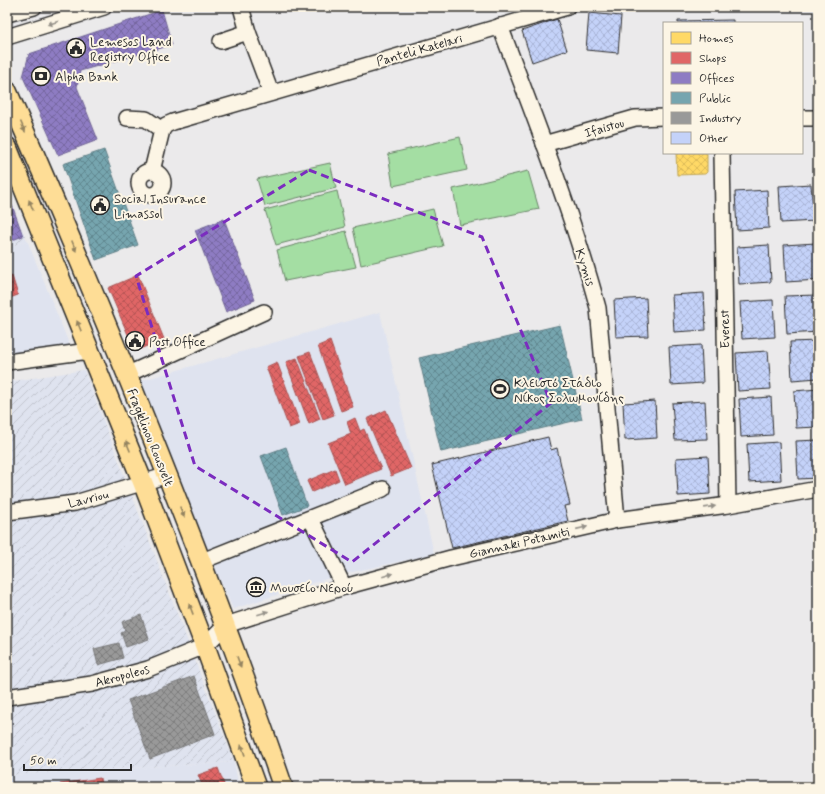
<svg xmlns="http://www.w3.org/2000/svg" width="825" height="794" viewBox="0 0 825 794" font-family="Mynerve,sans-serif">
  <defs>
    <pattern id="industrial-furrows" width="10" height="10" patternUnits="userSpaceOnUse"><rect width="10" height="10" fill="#dfe3ef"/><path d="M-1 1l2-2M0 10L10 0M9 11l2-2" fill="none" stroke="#c0c3cd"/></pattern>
    <pattern id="homes-cross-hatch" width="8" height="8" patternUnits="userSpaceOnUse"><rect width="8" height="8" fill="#ffd966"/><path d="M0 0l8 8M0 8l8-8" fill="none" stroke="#dbba59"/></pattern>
    <pattern id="shops-cross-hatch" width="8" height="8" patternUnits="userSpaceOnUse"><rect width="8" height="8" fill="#e06666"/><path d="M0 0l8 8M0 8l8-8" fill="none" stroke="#b65454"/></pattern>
    <pattern id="offices-cross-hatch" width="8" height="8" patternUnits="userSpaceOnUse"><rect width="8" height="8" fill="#8e7cc3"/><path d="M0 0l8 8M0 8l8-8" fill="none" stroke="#74669f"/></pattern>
    <pattern id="public-cross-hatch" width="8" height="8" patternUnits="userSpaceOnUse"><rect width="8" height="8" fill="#76a5af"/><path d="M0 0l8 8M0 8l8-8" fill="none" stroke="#61878f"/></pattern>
    <pattern id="industry-cross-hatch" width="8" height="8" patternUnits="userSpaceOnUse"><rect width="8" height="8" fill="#999"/><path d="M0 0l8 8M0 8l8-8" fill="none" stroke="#7d7d7d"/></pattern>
    <pattern id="building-cross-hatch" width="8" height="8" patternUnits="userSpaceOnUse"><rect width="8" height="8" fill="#c4d2f9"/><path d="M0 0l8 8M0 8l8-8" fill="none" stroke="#a9b4d6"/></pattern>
  </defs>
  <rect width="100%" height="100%" fill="#ebeaeb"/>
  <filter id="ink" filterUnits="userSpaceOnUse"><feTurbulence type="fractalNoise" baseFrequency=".025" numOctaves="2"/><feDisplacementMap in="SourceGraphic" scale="8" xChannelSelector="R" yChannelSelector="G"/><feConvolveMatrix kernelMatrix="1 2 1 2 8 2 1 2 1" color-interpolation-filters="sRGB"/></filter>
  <g filter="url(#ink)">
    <g fill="#dfe3ef">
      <path d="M27 240 70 346 7 355V248Z"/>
      <path d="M380 312 434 554 339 575 233 609 211 559 140 381Z"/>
      <path d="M234 762 239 787H7V775Z"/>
    </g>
    <g fill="url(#industrial-furrows)">
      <path d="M7 198 27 240 7 248Z"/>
      <path d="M84 370 234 762 7 775V382Z"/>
    </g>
    <g fill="#a4dea3" stroke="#688467">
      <path d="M460 137 467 170 393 186 388 154Z"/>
      <path d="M330 163 336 188 265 206 257 179Z"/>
      <path d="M528 171 539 209 460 225 453 189Z"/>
      <path d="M337 191 345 227 276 245 265 210Z"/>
      <path d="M433 209 443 246 361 265 353 228Z"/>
      <path d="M346 231 356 267 285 281 277 250Z"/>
    </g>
    <path fill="url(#homes-cross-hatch)" stroke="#bfa554" d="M676 153H707V172L705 174 677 175Z"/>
    <g fill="url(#shops-cross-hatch)" stroke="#aa5454">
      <path d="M138 275 164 339 135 351 108 288Z"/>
      <path d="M12 276 18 295 7 299V278Z"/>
      <path d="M330 341 353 407 341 411 318 346Z"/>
      <path d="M310 352 334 415 323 419 299 356Z"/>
      <path d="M297 358 320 419 309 424 286 362Z"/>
      <path d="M277 362 300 424 289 428 266 367Z"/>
      <path d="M386 410 411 468 391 476 367 419Z"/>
      <path d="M355 418 360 431 364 429 381 469 345 484 328 443 351 434 347 422Z"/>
      <path d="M335 469 339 480 312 492 307 481Z"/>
      <path d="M218 768 225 787H203L198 775Z"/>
      <path d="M100 778 101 785 61 787 60 784Z"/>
    </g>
    <g fill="url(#offices-cross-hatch)" stroke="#706495">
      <path d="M162 10 172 45 80 71 77 87 98 140 58 155 23 77 29 54Z"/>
      <path d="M12 205 23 236 7 242V206Z"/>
      <path d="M224 219 255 300 226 312 195 230Z"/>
    </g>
    <g fill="url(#public-cross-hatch)" stroke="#608087">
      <path d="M104 150 138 245 96 260 63 164Z"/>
      <path d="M560 325 582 419 441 452 419 358Z"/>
      <path d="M286 447 307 506 283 515 261 456Z"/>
    </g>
    <g fill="url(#industry-cross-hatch)" stroke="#787878">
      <path d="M141 615 149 639 126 647 121 633 125 631 122 622Z"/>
      <path d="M119 643 123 658 98 665 94 649Z"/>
      <path d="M194 676 215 734 150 759 128 700Z"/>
    </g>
    <g fill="url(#building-cross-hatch)" stroke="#2b2b2b">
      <path d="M589 13 621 16 618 53 586 50Z"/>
      <path d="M557 19 567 50 532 62 522 31Z"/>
      <path d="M733 20V23H678V21Z"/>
      <path d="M811 184 814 221 781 223 779 186Z"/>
      <path d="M767 190 769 228 737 230 735 192Z"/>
      <path d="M816 243 818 280 786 282 784 245Z"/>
      <path d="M769 245 771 282 739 284 737 247Z"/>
      <path d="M704 293 706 330 674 332 672 295Z"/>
      <path d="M817 295 818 332 787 334 785 296Z"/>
      <path d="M646 298 648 336 616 337 614 300Z"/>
      <path d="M773 300 775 337 742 339 740 302Z"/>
      <path d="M818 341V378L792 380 790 342Z"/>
      <path d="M701 345 703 383 671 385 669 347Z"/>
      <path d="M768 351 771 389 738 391 736 353Z"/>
      <path d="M818 389V427L796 428 794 391Z"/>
      <path d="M771 397 773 435 741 437 739 399Z"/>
      <path d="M655 401 657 438 625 440 623 403Z"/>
      <path d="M705 401 707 439 675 440 672 403Z"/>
      <path d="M548 437 551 450 557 448 570 505 564 506 568 521 452 548 432 465Z"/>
      <path d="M818 440V478L798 479 796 441Z"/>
      <path d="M779 442 781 480 749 482 747 444Z"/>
      <path d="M708 456 710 494 678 496 676 458Z"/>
    </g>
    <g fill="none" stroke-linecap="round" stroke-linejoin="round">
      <defs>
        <g id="minor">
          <path d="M241 7 248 32 271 93"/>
          <path d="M7 14 34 7"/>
          <path d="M500 26C535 119 572 212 598 308L617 520"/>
          <path d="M7 37 104 7"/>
          <path d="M221 41 248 32"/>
          <path d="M127 118 146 119 162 130"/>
          <path d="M802 118H818"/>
          <path d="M544 144 635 118 664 117"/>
          <path d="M722 153 728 505"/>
          <circle cx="151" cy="183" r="12"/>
          <path d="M152 171 162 130 166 125 173 122 567 7"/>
          <path d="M7 362 89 351"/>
          <path d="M126 375 264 312"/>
          <path d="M7 512 75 503 168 475"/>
          <path d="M311 519 344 587"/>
          <path d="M202 561 383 489"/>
          <path d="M7 697 92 684 148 669 205 646 226 625 344 587 451 558 617 520 728 505 818 489"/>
        </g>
        <g id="major">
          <path d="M7 91C107 320 202 551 283 787"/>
          <path d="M7 147 143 483 205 646 256 787"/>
        </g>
      </defs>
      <use href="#minor" stroke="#2b2b2b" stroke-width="18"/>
      <use href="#major" stroke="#2b2b2b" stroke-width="22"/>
      <use href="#minor" stroke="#fcf5e5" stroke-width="15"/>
      <use href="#major" stroke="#fedd96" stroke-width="19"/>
    </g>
    <defs><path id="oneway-solid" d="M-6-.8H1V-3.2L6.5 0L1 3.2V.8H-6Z"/></defs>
    <g fill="#949088">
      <use href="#oneway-solid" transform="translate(53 23) rotate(163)"/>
      <use href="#oneway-solid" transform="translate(710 507) rotate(-8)"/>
      <use href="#oneway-solid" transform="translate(582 528) rotate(-13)"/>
      <use href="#oneway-solid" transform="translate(388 575) rotate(-16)"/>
      <use href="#oneway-solid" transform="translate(263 613) rotate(-18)"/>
    </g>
    <g fill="#948460">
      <use href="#oneway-solid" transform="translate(23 127) rotate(66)"/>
      <use href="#oneway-solid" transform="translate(31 205) rotate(-112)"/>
      <use href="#oneway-solid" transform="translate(74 246) rotate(68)"/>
      <use href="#oneway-solid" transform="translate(79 326) rotate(-112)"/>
      <use href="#oneway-solid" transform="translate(128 446) rotate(-112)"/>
      <use href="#oneway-solid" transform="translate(182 512) rotate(68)"/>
      <use href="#oneway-solid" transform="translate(191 609) rotate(-111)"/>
      <use href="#oneway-solid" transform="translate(239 662) rotate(70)"/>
      <use href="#oneway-solid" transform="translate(243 750) rotate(-110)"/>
    </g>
  </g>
  <path fill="none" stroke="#7b2cbf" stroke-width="3" stroke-dasharray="8 5" stroke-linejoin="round" d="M309 170 482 237 551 403 352 562 195 466 136 276Z"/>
  <defs>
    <symbol id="civic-ring" viewBox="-11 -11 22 22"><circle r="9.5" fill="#fcf5e5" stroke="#2b2b2b" stroke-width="1.5"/><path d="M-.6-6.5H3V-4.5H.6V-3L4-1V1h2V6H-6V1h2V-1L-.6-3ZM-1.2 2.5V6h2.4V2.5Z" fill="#2b2b2b"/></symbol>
    <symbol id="bank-ring" viewBox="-11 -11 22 22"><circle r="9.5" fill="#fcf5e5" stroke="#2b2b2b" stroke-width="1.5"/><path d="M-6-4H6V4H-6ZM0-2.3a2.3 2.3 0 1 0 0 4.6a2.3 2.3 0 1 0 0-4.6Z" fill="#2b2b2b"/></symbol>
    <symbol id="stadium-ring" viewBox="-11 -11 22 22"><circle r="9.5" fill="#fcf5e5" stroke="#2b2b2b" stroke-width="1.5"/><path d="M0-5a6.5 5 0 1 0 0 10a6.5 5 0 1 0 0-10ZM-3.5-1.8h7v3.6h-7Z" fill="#2b2b2b"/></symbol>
    <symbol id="museum-ring" viewBox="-11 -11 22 22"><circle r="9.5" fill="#fcf5e5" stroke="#2b2b2b" stroke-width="1.5"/><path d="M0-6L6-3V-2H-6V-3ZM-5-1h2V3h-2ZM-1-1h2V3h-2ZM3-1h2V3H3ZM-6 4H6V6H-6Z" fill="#2b2b2b"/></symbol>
  </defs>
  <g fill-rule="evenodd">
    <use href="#civic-ring" x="65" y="37" width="22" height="22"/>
    <use href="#bank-ring" x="30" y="65" width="22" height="22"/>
    <use href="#civic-ring" x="89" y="194" width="22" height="22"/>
    <use href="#civic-ring" x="124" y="330" width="22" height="22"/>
    <use href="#stadium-ring" x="489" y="378" width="22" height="22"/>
    <use href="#museum-ring" x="245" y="576" width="22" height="22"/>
  </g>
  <g text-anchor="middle" stroke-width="4" stroke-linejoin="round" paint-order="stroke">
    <g font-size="13" fill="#2b2b2b" stroke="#fcf5e5" text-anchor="start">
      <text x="90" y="46">Lemesos Land<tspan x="90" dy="15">Registry Office</tspan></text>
      <text x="55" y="81">Alpha Bank</text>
      <text x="114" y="203">Social Insurance<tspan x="114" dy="15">Limassol</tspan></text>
      <text x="149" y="346">Post Office</text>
      <text x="514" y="387">Κλειστό Στάδιο<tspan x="514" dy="15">Νίκος Σολωμονίδης</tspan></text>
      <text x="270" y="592">Μουσείο Νερού</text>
    </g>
    <g font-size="13" fill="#2b2b2b" stroke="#fcf5e5">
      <text transform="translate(419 49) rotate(-16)" y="5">Panteli Katelari</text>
      <text transform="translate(604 127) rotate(-16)" y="5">Ifaistou</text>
      <text transform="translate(586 267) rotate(72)" y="5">Kymis</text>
      <text transform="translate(724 329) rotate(-91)" y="5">Everest</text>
      <text transform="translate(151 437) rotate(68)" y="5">Fragklinou Rousvelt</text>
      <text transform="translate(88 498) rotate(-14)" y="5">Lavriou</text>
      <text transform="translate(519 542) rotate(-13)" y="5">Giannaki Potamiti</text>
      <text transform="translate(122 675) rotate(-15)" y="5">Akropoleos</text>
    </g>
  </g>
  <rect width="825" height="794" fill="none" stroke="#fcf5e5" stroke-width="24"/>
  <rect x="12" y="12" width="801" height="770" fill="none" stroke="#2b2b2b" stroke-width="1.5" filter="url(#ink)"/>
  <rect x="663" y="22" width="140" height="132" fill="#fcf5e5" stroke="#a8a49b"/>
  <rect x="671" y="32" width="20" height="12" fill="#ffd966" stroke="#a8a49b"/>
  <text x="699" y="42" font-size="12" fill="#2b2b2b">Homes</text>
  <rect x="671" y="52" width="20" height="12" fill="#e06666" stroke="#a8a49b"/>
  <text x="699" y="62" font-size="12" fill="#2b2b2b">Shops</text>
  <rect x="671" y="72" width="20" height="12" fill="#8e7cc3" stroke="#a8a49b"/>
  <text x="699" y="82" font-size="12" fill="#2b2b2b">Offices</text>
  <rect x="671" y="92" width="20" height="12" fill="#76a5af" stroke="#a8a49b"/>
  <text x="699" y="102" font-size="12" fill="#2b2b2b">Public</text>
  <rect x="671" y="112" width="20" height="12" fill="#999999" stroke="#a8a49b"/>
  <text x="699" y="122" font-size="12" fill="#2b2b2b">Industry</text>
  <rect x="671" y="132" width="20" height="12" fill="#c4d2f9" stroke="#a8a49b"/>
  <text x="699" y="142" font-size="12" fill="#2b2b2b">Other</text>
  <path d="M24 764v6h107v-6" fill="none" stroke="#2b2b2b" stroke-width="2"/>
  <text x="30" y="764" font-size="12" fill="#2b2b2b" stroke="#fcf5e5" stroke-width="3" paint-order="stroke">50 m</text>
</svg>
